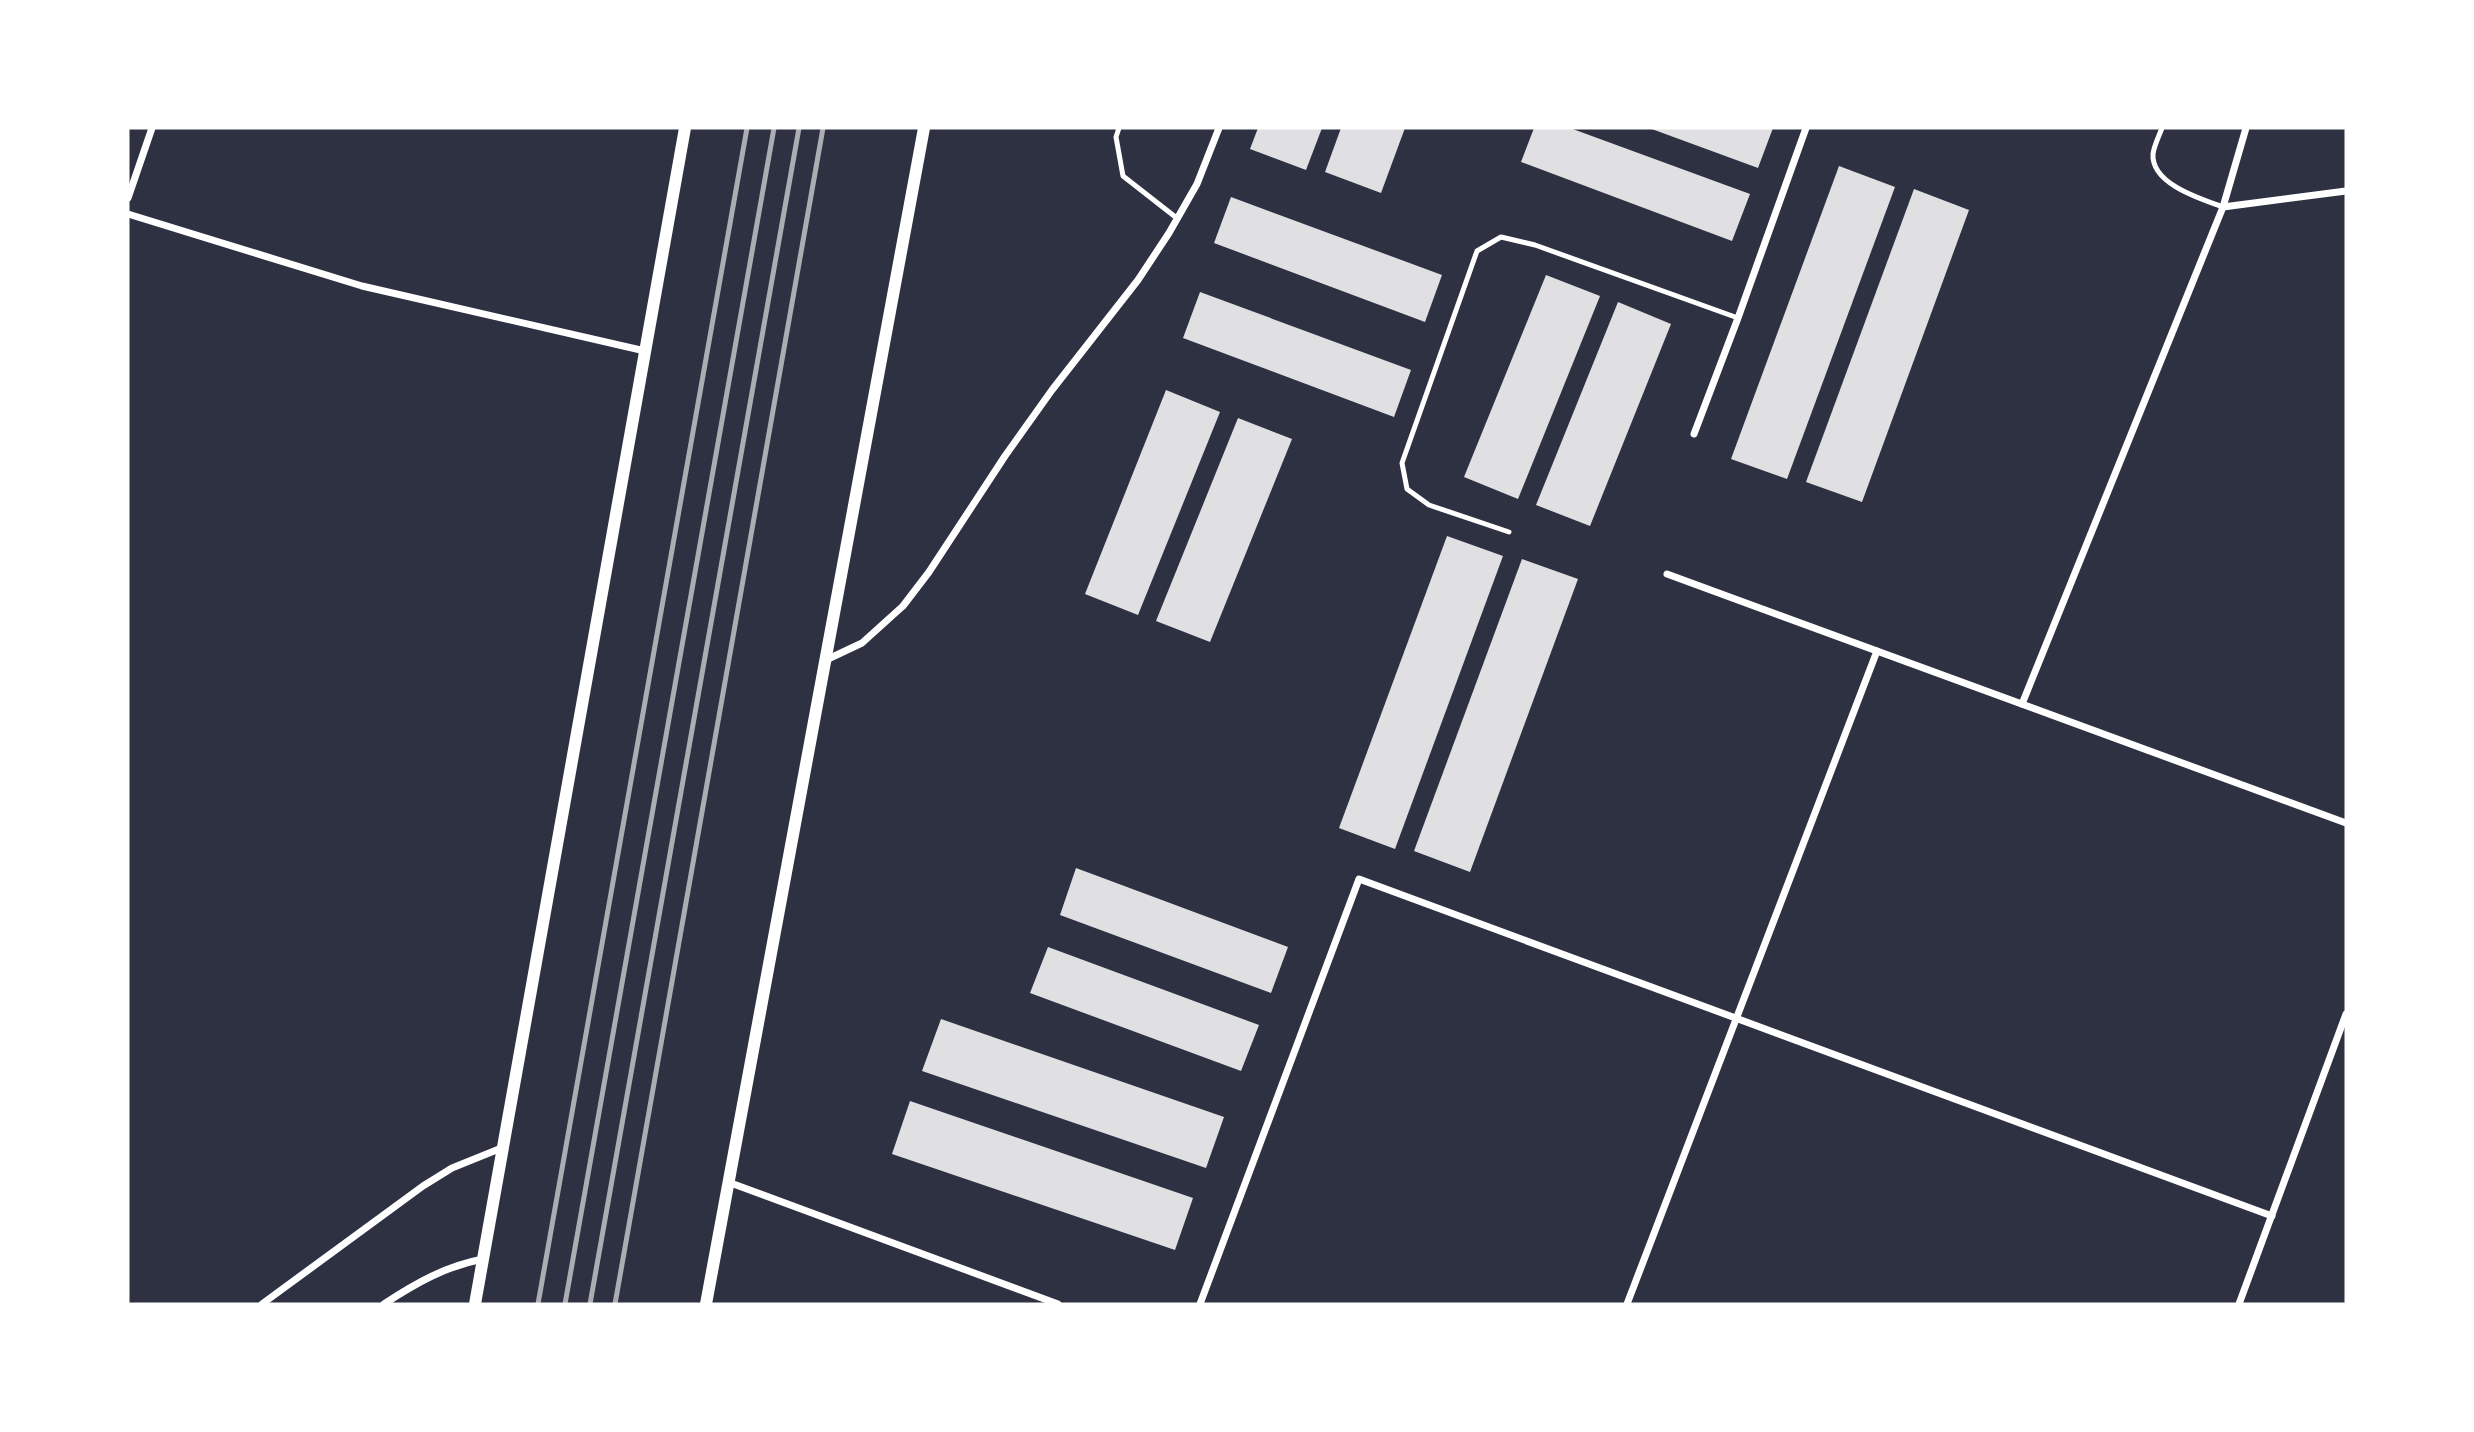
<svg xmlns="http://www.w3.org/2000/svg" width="2474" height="1432" viewBox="0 0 2474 1432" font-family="'Alegreya Sans',sans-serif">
  <rect width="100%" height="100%" fill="#2d3142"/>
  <g fill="#e0e0e3">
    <path d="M1258 128H1322L1306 170 1250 149Z"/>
    <path d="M1341 128H1405L1381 193 1325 172Z"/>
    <path d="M1534 128H1570L1750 194 1732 241 1521 162Z"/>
    <path d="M1649 128H1773L1758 168Z"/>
    <path d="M1839 166 1895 187 1787 479 1731 459Z"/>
    <path d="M1914 189 1969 210 1862 502 1806 482Z"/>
    <path d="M1231 197 1442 275 1425 322 1214 243Z"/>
    <path d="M1546 275 1600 296 1518 499 1464 477Z"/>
    <path d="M1200 292 1411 370 1394 417 1183 338Z"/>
    <path d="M1618 302 1671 324 1590 526 1536 505Z"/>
    <path d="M1166 390 1220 412 1138 615 1085 594Z"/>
    <path d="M1238 418 1292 439 1210 642 1156 621Z"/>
    <path d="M1447 536 1503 556 1395 849 1339 828Z"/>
    <path d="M1522 559 1578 579 1470 872 1414 851Z"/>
    <path d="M1076 868 1288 947 1271 993 1060 915Z"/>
    <path d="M1048 947 1259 1025 1241 1071 1030 993Z"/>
    <path d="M941 1019 1224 1117 1206 1168 922 1071Z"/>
    <path d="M910 1101 1193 1198 1175 1250 892 1154Z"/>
  </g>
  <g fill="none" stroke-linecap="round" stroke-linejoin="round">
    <g stroke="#fff" stroke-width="5">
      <path d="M1119 128 1116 137 1123 176 1178 219"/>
      <path d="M2162 128C2159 136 2154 146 2153 154 2151 184 2201 199 2223 207"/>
      <path d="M1509 532 1429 505 1407 489 1402 463 1477 251 1501 237 1535 245 1738 318"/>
    </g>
    <g stroke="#fff" stroke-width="7">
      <path d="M128 198 152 128"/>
      <path d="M2223 207 2346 191"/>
      <path d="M128 214 362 286 645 351"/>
      <path d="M1694 434 1738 318 1806 128"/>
      <path d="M1667 574 2346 823"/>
      <path d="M826 660 862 643 903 606 929 572 1005 456 1052 390 1138 280 1169 233 1197 184 1219 128"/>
      <path d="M2022 704 2223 207 2246 128"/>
      <path d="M728 1182 1058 1304"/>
      <path d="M262 1304 423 1186 452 1168 504 1147"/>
      <path d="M384 1304C416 1283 446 1266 483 1259"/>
      <path d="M1200 1304 1359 879 2272 1216"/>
      <path d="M1627 1304 1877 651"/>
      <path d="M2239 1304 2346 1014"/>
    </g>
    <g stroke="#fff" stroke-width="12">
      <path d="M475 1304 685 128"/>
      <path d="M706 1304 924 128"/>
    </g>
    <g stroke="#abadb3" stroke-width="5">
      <path d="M538 1304 747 128"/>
      <path d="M565 1304 774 128"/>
      <path d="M590 1304 799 128"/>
      <path d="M615 1304 823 128"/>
    </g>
  </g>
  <rect width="2474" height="1432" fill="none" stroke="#ffffff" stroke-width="259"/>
</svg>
